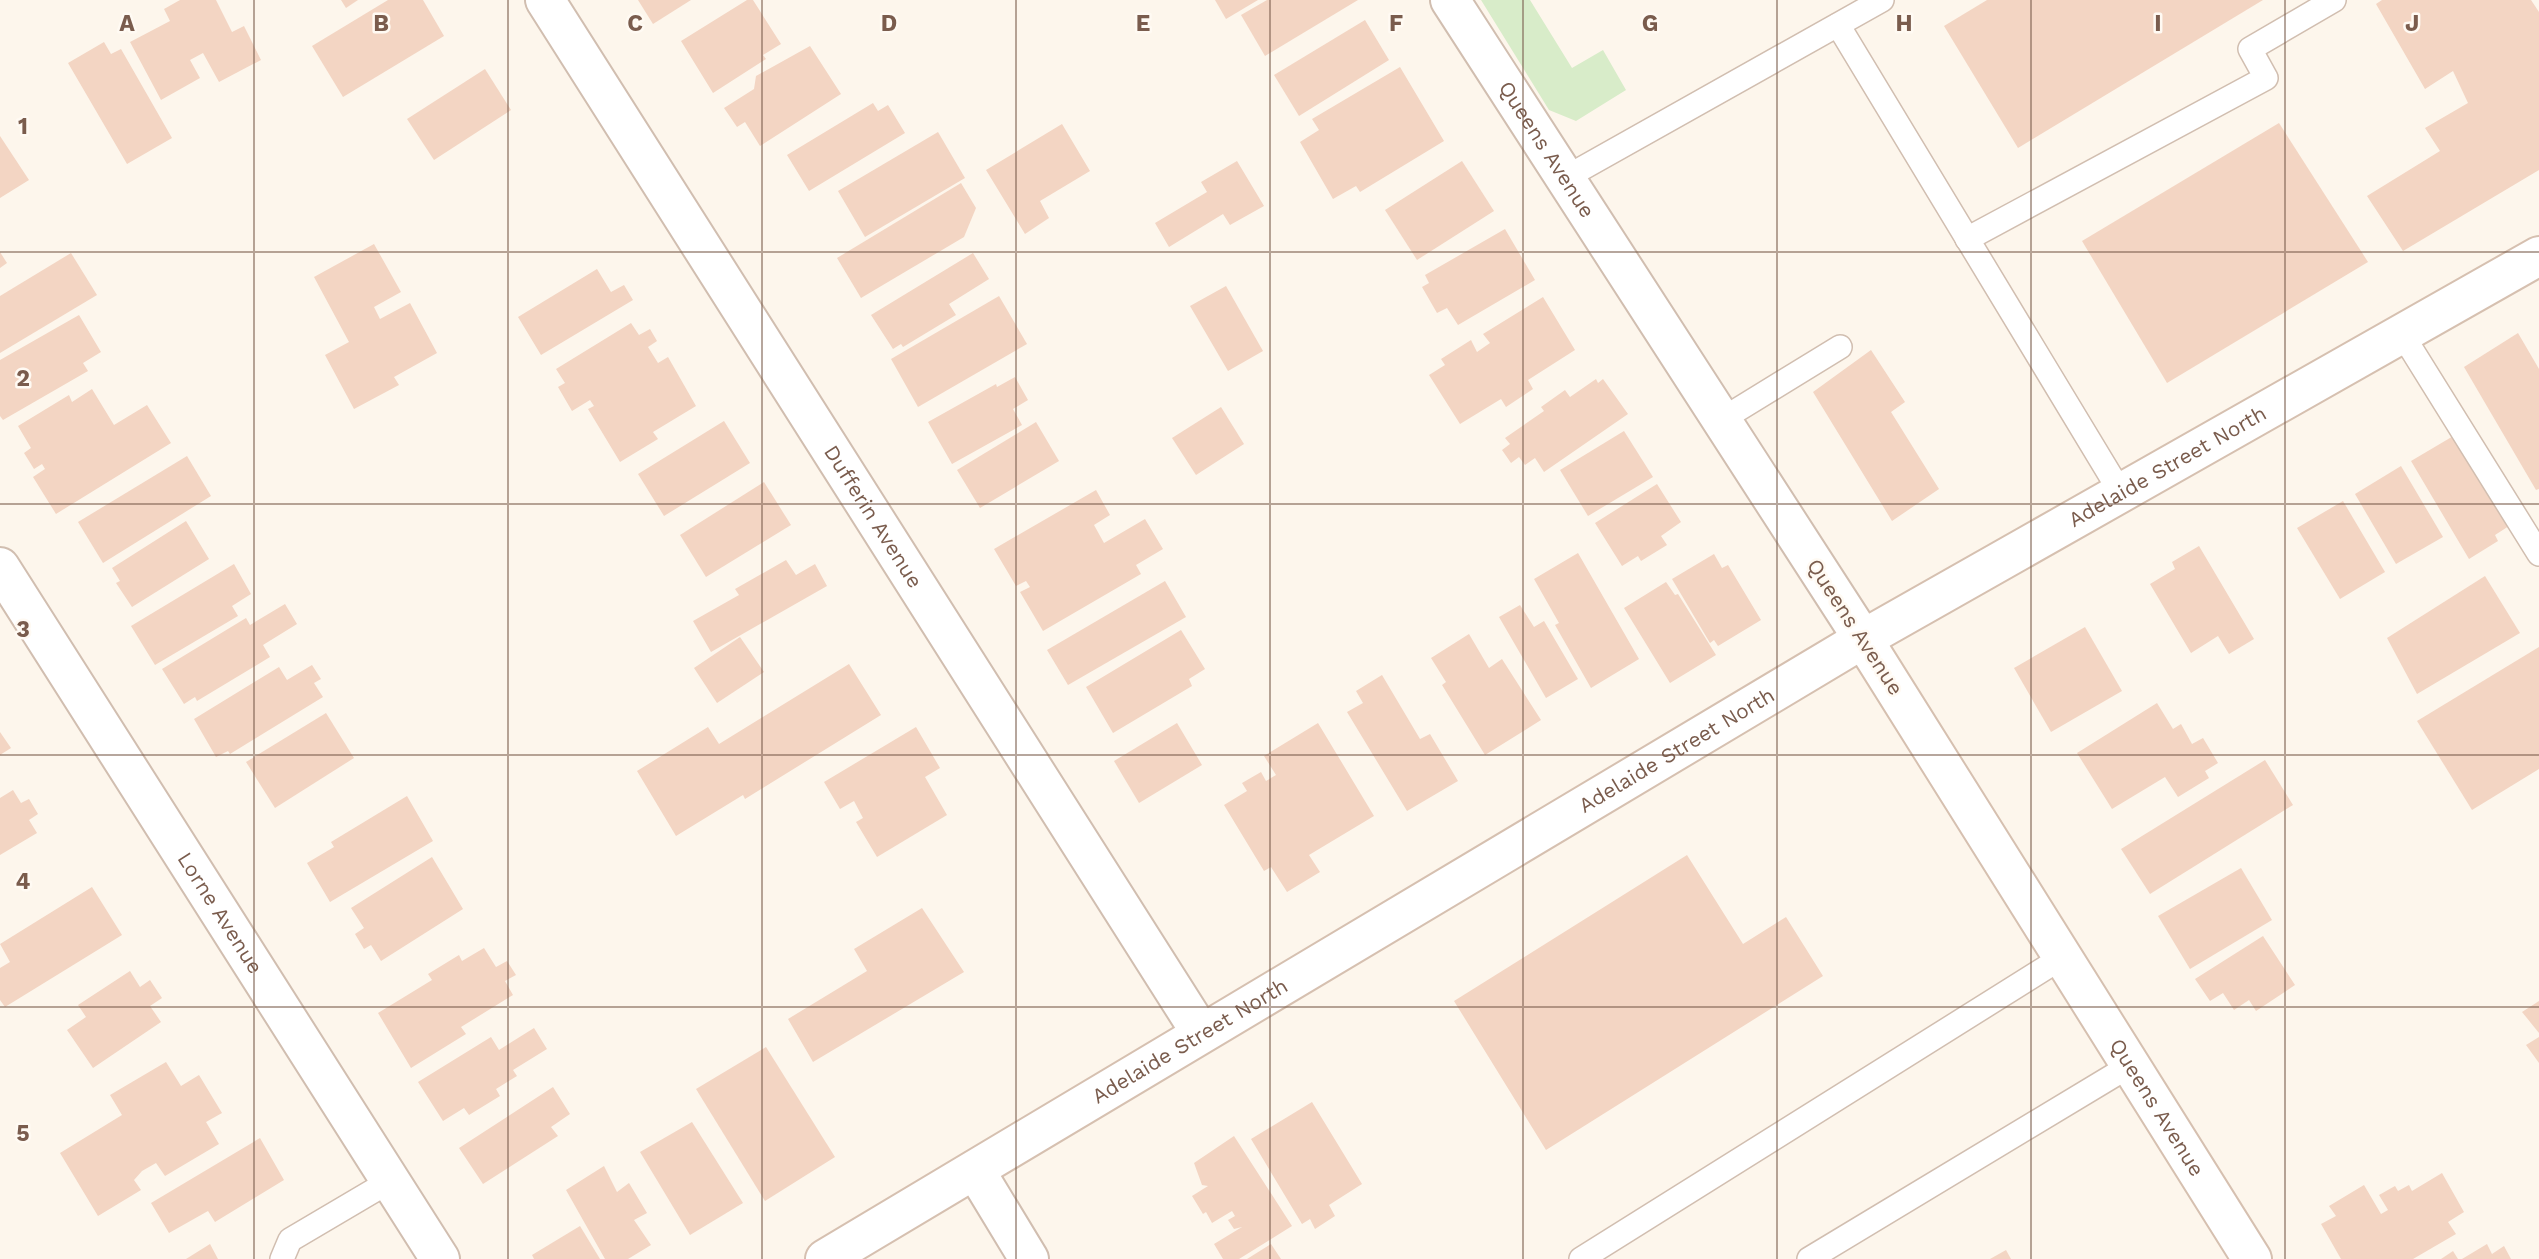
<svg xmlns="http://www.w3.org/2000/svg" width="2539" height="1259" viewBox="0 0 2539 1259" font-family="'Work Sans',sans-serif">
  <rect width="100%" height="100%" fill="#fdf6ec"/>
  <path fill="#d8ecc9" d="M1481 0H1530L1572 68 1603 50 1626 90 1576 121 1549 110Z"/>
  <g fill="#f3d5c3">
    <path d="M180 0H216L232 32 244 26 261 60 219 82 203 53 190 60 200 78 161 100 130 42 170 21 164 9Z"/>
    <path d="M341 0H358L346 8Z"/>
    <path d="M388 0H423L444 36 343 97 312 46Z"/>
    <path d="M638 0H691L653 24Z"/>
    <path d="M747 0H753L781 44 763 55 766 59 713 93 681 41Z"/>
    <path d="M1215 0H1258L1226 19Z"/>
    <path d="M1267 0H1358L1265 56 1241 15Z"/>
    <path d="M1987 0H2263L2018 148 1944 26Z"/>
    <path d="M2382 0H2531L2539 12V170L2403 251 2367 196 2440 151 2425 128 2468 103 2453 71 2425 89 2376 4Z"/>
    <path d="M1365 20 1389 60 1299 116 1274 75Z"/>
    <path d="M104 42 111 54 121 49 172 138 127 164 68 63Z"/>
    <path d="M810 46 841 94 760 146 745 122 737 127 724 108 754 89 756 76Z"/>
    <path d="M1400 67 1444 141 1360 192 1356 186 1333 199 1300 142 1319 130 1312 119Z"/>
    <path d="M485 69 511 110 434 160 407 119Z"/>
    <path d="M873 103 878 111 888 105 905 133 809 191 787 155Z"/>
    <path d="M2279 123 2368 262 2167 383 2082 241Z"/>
    <path d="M1062 124 1090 171 1040 201 1049 218 1025 234 986 170Z"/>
    <path d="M938 132 965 178 865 237 838 191Z"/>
    <path d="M0 136 29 180 0 198Z"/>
    <path d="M1237 161 1264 206 1230 225 1223 214 1169 247 1155 223 1207 192 1201 182Z"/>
    <path d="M1462 161 1494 211 1417 260 1385 210Z"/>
    <path d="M961 183 976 208 964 237 861 298 837 258Z"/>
    <path d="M1505 229 1535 280 1458 325 1447 308 1437 313 1422 287 1429 283 1425 275Z"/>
    <path d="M374 244 401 292 374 307 380 319 410 303 437 353 394 377 399 385 354 409 325 355 349 342 314 277Z"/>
    <path d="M0 252 7 263 0 268Z"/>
    <path d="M71 253 97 295 0 353V296Z"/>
    <path d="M973 253 989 279 949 304 956 315 903 347 901 344 893 349 871 315Z"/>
    <path d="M597 269 611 292 624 285 633 300 541 355 518 317Z"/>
    <path d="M1226 286 1263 351 1228 371 1190 306Z"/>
    <path d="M999 296 1027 344 918 407 891 359Z"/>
    <path d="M1543 297 1575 350 1528 380 1533 389 1506 407 1501 399 1460 424 1429 375 1445 365 1441 359 1471 340 1477 352 1490 343 1483 334Z"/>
    <path d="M79 315 101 352 83 363 88 371 3 420 0 416V360Z"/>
    <path d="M631 323 639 335 650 329 657 341 648 347 658 363 668 357 696 406 653 432 658 439 620 462 588 409 594 406 590 400 572 411 558 387 565 383 556 369Z"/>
    <path d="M2518 333 2539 369V489L2536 490 2464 367Z"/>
    <path d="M1871 350 1905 402 1891 412 1939 489 1892 521 1813 392Z"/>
    <path d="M1015 377 1028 400 1013 409 1022 425 952 464 928 422 996 384 997 387Z"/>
    <path d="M1596 379 1598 383 1603 379 1628 414 1544 472 1535 458 1525 465 1519 457 1511 463 1502 450 1510 444 1505 438 1544 411 1541 407 1565 390 1570 397Z"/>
    <path d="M92 389 114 425 147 405 171 443 56 514 33 477 45 469 42 464 34 469 24 453 31 448 18 426 69 395 72 402Z"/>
    <path d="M1221 407 1244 444 1196 475 1172 438Z"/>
    <path d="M724 421 750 463 664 516 638 474Z"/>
    <path d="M1036 422 1059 461 980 508 957 470Z"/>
    <path d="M1624 431 1653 477 1588 516 1560 470Z"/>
    <path d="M2455 435 2509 526 2495 535 2498 541 2469 559 2411 461Z"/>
    <path d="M187 456 211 496 103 563 78 522Z"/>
    <path d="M2401 466 2443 537 2396 564 2355 494Z"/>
    <path d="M764 482 791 525 706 577 680 535Z"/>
    <path d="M1657 484 1681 522 1661 536 1667 545 1641 561 1638 556 1622 566 1595 523Z"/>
    <path d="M1096 490 1110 515 1094 525 1104 543 1145 519 1163 549 1136 565 1141 574 1043 631 1020 592 1030 587 1026 581 1016 586 994 549Z"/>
    <path d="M2343 501 2385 572 2340 599 2297 528Z"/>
    <path d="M186 521 209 559 132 607 116 583 120 581 112 568Z"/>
    <path d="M2199 546 2254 639 2229 654 2218 636 2191 653 2150 584 2175 569 2172 562Z"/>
    <path d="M1578 553 1639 659 1591 688 1555 625 1559 623 1534 579Z"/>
    <path d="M1714 554 1722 568 1728 565 1761 620 1718 646 1714 640 1710 643 1672 579Z"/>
    <path d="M786 560 796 575 815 564 827 586 711 652 693 621 739 595 735 589Z"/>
    <path d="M234 564 251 594 232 606 238 616 155 665 131 626Z"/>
    <path d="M2485 576 2520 633 2417 694 2387 638Z"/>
    <path d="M1165 581 1186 617 1068 685 1047 650Z"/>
    <path d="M1666 582 1675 595 1678 594 1716 655 1670 683 1624 608Z"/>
    <path d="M285 604 297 624 263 645 270 657 197 701 195 697 184 704 162 669 246 618 250 625Z"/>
    <path d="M1520 605 1534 627 1544 621 1578 679 1546 698 1499 617Z"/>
    <path d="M2085 627 2122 691 2051 732 2014 668Z"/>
    <path d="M1181 630 1205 669 1189 679 1192 686 1113 733 1086 687Z"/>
    <path d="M1469 634 1489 668 1502 659 1541 720 1485 755 1442 685 1446 682 1431 658Z"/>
    <path d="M740 637 764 672 717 703 694 668Z"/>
    <path d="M2539 647V769L2472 810 2417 721Z"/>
    <path d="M849 664 881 715 745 799 743 795 676 836 637 771 708 727 719 744Z"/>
    <path d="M312 665 321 679 314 683 323 697 230 754 228 751 216 757 194 719 279 667 287 680Z"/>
    <path d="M1382 675 1420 739 1430 734 1458 781 1407 811 1347 712 1363 703 1356 691Z"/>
    <path d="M2157 703 2173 729 2181 724 2192 744 2203 738 2218 763 2205 771 2209 778 2178 797 2165 777 2112 809 2077 753Z"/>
    <path d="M326 713 354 758 275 808 246 762Z"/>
    <path d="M1177 723 1202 765 1139 803 1114 761Z"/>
    <path d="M1318 723 1374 816 1309 855 1320 872 1287 892 1271 867 1264 871 1224 805 1247 791 1242 783 1261 772 1266 781 1276 775 1264 756Z"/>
    <path d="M916 727 940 768 925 777 947 815 877 857 856 822 863 818 854 801 840 809 824 782Z"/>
    <path d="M0 732 11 748 0 755Z"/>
    <path d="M2265 760 2293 805 2150 894 2121 849Z"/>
    <path d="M13 790 21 803 29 799 38 814 29 820 37 833 0 855V798Z"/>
    <path d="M407 796 433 841 330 902 307 863 334 847 331 842Z"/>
    <path d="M1687 855 1743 944 1786 917 1823 976 1546 1150 1454 1001Z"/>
    <path d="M432 857 463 909 381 961 371 945 364 949 355 934 364 928 351 908Z"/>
    <path d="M2241 868 2272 920 2190 969 2158 916Z"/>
    <path d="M92 887 122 935 5 1007 0 1000V968L10 962 0 944Z"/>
    <path d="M922 908 964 972 813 1062 788 1019 867 971 854 949Z"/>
    <path d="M2263 936 2295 985 2256 1011 2249 1000 2234 1010 2223 993 2210 1001 2195 979Z"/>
    <path d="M484 948 496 967 507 961 516 975 505 981 513 995 461 1027 466 1034 411 1068 378 1013 432 980 428 974 459 955 462 961Z"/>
    <path d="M130 971 140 987 150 980 162 998 150 1006 161 1022 93 1068 67 1030 86 1017 78 1005Z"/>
    <path d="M2539 1001V1033L2522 1012Z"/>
    <path d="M534 1028 547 1049 513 1070 517 1076 496 1089 500 1096 469 1115 464 1108 443 1121 418 1082 491 1037 499 1050Z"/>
    <path d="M2539 1037V1063L2526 1045Z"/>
    <path d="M766 1047 835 1157 765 1201 696 1089Z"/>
    <path d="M166 1062 181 1086 199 1075 222 1113 206 1122 219 1144 165 1176 156 1163 142 1171 134 1180 141 1190 98 1216 60 1153 122 1115 110 1095Z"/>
    <path d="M553 1087 570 1114 551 1127 558 1136 483 1184 459 1148Z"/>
    <path d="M1312 1102 1362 1184 1329 1205 1335 1216 1315 1229 1310 1219 1302 1224 1251 1139Z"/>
    <path d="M692 1122 743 1203 690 1235 640 1152Z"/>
    <path d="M1234 1136 1292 1226 1239 1259H1223L1214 1244 1242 1227 1234 1229 1228 1220 1235 1216 1232 1211 1212 1223 1206 1212 1203 1214 1192 1196 1208 1186 1202 1185 1194 1163Z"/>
    <path d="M260 1138 284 1180 215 1222 208 1211 169 1233 151 1203Z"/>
    <path d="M604 1166 617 1192 629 1183 647 1213 634 1220 651 1245 628 1259H605L566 1190Z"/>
    <path d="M2442 1173 2464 1212 2448 1222 2456 1234 2413 1259H2341L2321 1224 2336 1216 2329 1206 2364 1185 2381 1214 2388 1210 2379 1195 2395 1186 2398 1191 2409 1185 2412 1191Z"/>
    <path d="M580 1226 600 1259H534L532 1255Z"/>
    <path d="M210 1244 218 1259H186Z"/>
    <path d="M1271 1244 1281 1259H1247Z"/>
    <path d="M2487 1244 2492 1254 2504 1246 2511 1259H2462Z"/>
    <path d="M2006 1250 2011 1259H1990Z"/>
    <path d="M2453 1251 2458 1259H2441Z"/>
  </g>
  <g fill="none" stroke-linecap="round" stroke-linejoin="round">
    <defs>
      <g id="service">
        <path d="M1838 25 2121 493"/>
        <path d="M1565 178 1882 0"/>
        <path d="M1967 239 2266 78 2250 49 2334 0"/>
        <path d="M2402 334 2539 554"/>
        <path d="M1721 420 1840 347"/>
        <path d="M282 1259 290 1240 390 1181"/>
        <path d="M1581 1259 2063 957"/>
        <path d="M1809 1259 2131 1065"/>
      </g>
      <g id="minor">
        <path id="s1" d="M545 0 1201 1033"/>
        <path id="s2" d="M0 567 440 1259"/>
        <path d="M975 1170 1029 1259"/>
      </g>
      <g id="tertiary">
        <path id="s3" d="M1450 0 1863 639"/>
      </g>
      <g id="secondary">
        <path id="s4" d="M1863 639 2252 1259"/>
        <path id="s5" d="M825 1259 1863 639 2539 256"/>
      </g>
    </defs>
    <use href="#service" stroke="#d1beb0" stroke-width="26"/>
    <use href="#minor" stroke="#d1beb0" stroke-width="42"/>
    <use href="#tertiary" stroke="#d1beb0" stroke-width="42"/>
    <use href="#secondary" stroke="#d6c0b0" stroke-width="42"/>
    <use href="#service" stroke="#fff" stroke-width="23"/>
    <use href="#minor" stroke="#fff" stroke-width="38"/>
    <use href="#tertiary" stroke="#fff" stroke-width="38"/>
    <use href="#secondary" stroke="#fff" stroke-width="38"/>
  </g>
  <path fill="none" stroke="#7a5c4d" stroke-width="2" stroke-opacity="0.55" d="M254 0V1259M508 0V1259M762 0V1259M1016 0V1259M1270 0V1259M1523 0V1259M1777 0V1259M2031 0V1259M2285 0V1259M0 252H2539M0 504H2539M0 755H2539M0 1007H2539"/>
  <g text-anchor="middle" stroke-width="5" stroke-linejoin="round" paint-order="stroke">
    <g font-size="21" fill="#7a5c4d" stroke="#fffaf3">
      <text dy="7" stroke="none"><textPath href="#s3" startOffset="178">Queens Avenue</textPath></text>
      <text dy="7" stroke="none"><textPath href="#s5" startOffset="1559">Adelaide Street North</textPath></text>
      <text dy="7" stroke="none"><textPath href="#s1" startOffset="612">Dufferin Avenue</textPath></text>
      <text transform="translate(1855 627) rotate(57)" y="7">Queens Avenue</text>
      <text dy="7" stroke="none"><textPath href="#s5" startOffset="992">Adelaide Street North</textPath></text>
      <text dy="7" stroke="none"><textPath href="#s2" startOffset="410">Lorne Avenue</textPath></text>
      <text dy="7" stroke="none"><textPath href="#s5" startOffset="425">Adelaide Street North</textPath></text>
      <text dy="7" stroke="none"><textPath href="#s4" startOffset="553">Queens Avenue</textPath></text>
    </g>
  </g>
  <g font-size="23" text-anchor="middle" font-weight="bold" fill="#7a5c4d" stroke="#fffaf3" stroke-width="5" stroke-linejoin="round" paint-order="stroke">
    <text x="127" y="31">A</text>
    <text x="381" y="31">B</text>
    <text x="635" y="31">C</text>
    <text x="889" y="31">D</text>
    <text x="1143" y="31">E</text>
    <text x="1396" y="31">F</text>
    <text x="1650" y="31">G</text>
    <text x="1904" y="31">H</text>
    <text x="2158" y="31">I</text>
    <text x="2412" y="31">J</text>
    <text x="23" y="134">1</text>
    <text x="23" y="386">2</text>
    <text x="23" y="637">3</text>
    <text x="23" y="889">4</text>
    <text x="23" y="1141">5</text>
  </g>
</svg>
